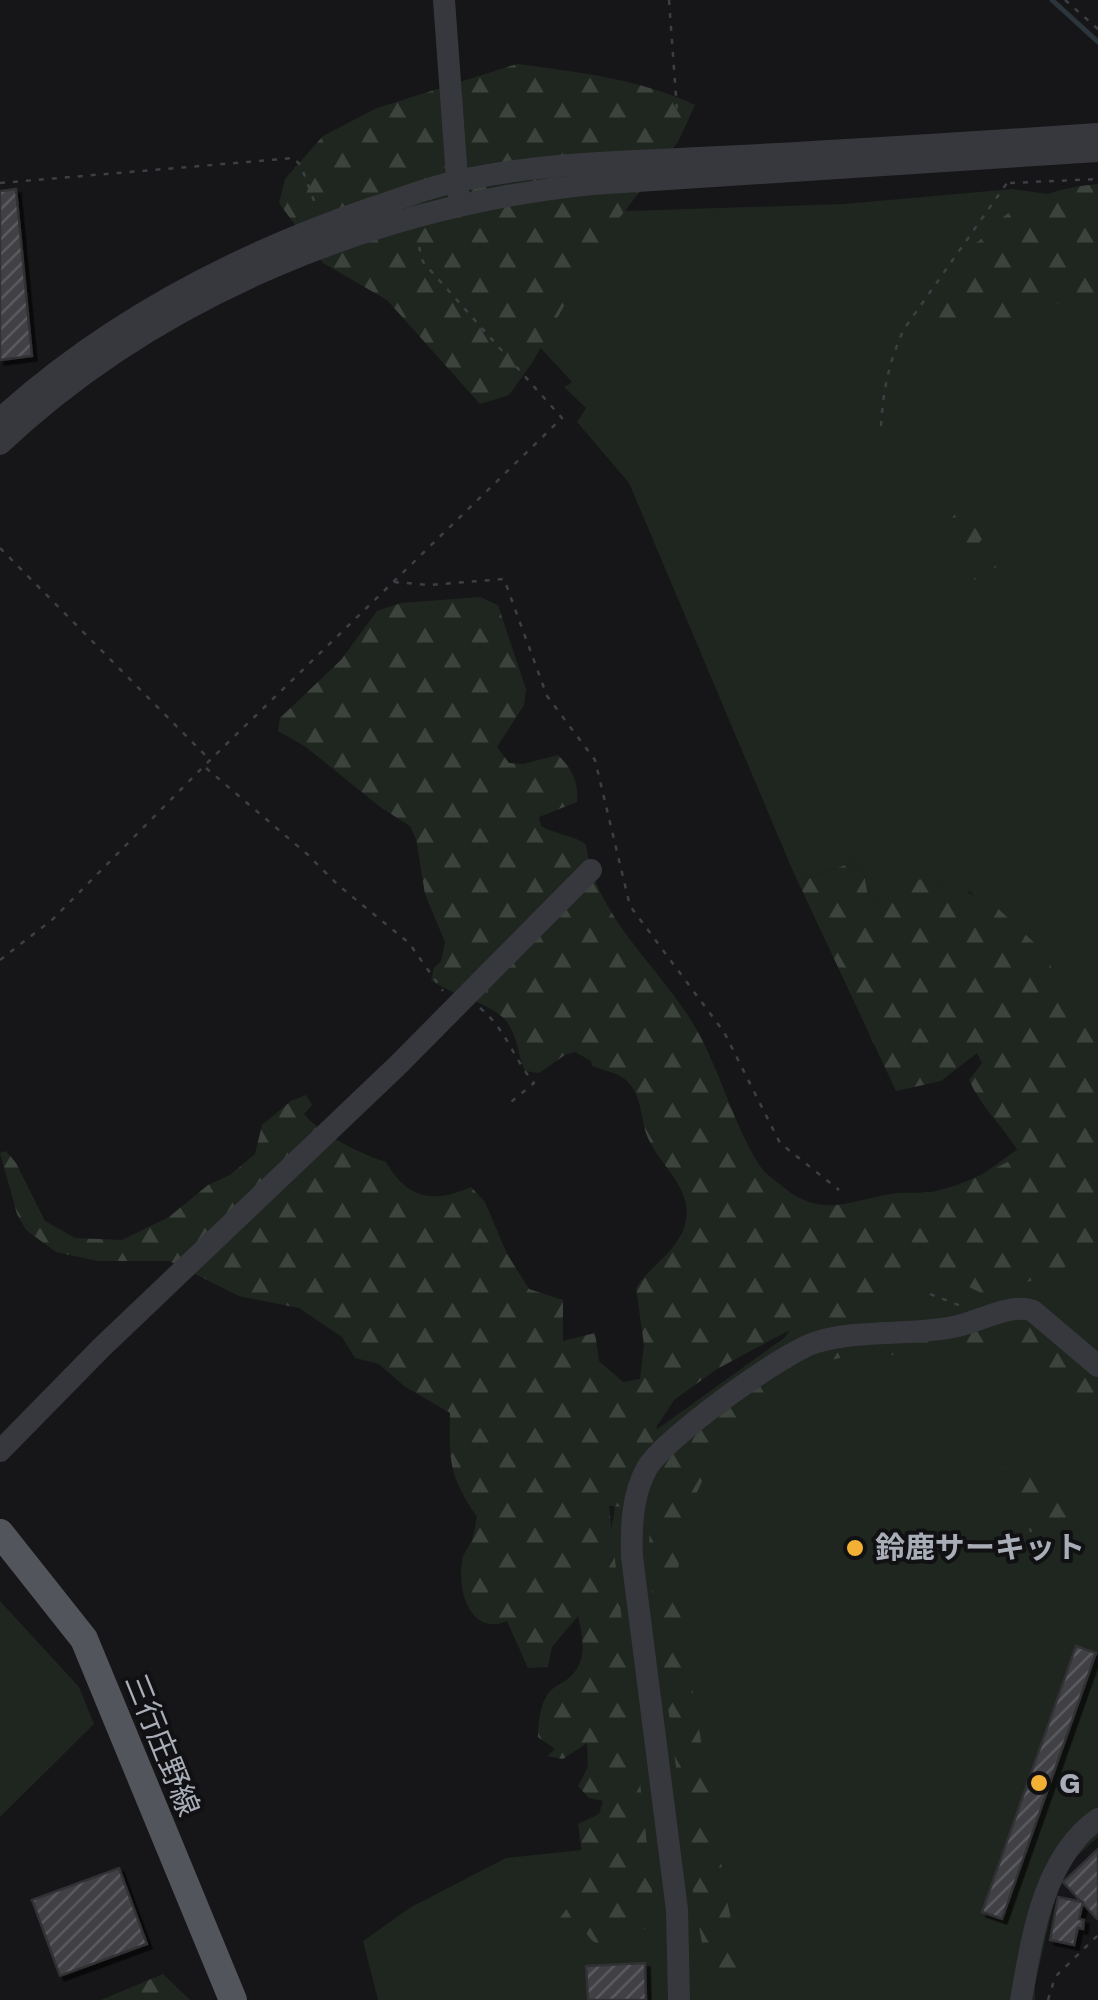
<svg xmlns="http://www.w3.org/2000/svg" width="1098" height="2000" viewBox="0 0 1098 2000" font-family="'Work Sans','Noto Sans JP',sans-serif">
  <defs>
    <pattern id="forest-firs" width="22" height="20" patternUnits="userSpaceOnUse" patternTransform="scale(2.5)"><rect width="22" height="20" fill="#1e261f"/><path d="M5 1l3.5 6h-7zM16 11l3.5 6h-7z" fill="#3c433d"/></pattern>
    <pattern id="building-hatch" width="6" height="6" patternUnits="userSpaceOnUse" patternTransform="scale(2.5)"><rect width="6" height="6" fill="#404145"/><path d="M-1 1l2-2M0 6l6-6M5 7l2-2" fill="none" stroke="#595a5e"/></pattern>
    <filter id="shadow"><feDropShadow dx="4.5" dy="4.5" stdDeviation="0" flood-color="#0009"/></filter>
  </defs>
  <rect width="100%" height="100%" fill="#161618"/>
  <g fill="#1e261f">
    <path d="M1012 189 1055 195 1098 194V1013H1022L1033 947 969 891 968 894 933 879 883 902 868 896 864 874 851 863 810 878 792 869 629 483 577 422 586 408 564 387 572 382 503 307 565 213 844 204Z"/>
    <path d="M1098 1104V1837L1071 1862 1057 1889 1035 1985V2000H378L363 1941 411 1907 506 1858 600 1848 615 1561 610 1536 617 1495 642 1440 784 1338 828 1283 1032 1139Z"/>
    <path d="M0 1601 79 1687 94 1724 0 1817Z"/>
  </g>
  <g fill="url(#forest-firs)">
    <path d="M517 64C578 72 639 79 695 105L678 142 597 247 532 363 509 395 480 404 387 300 323 263 279 203 285 179 323 136 377 108Z"/>
    <path d="M1098 184V315C1075 303 1052 299 1028 310L1022 321 953 322 950 330 941 320 922 317 952 270 970 266 971 246C986 238 994 223 1007 214 1036 195 1064 187 1098 184Z"/>
    <path d="M960 508 983 538 979 543 997 568 974 580 966 578C960 567 960 555 956 544 953 535 947 530 944 521L952 518Z"/>
    <path d="M480 597 498 605 526 689 524 705 497 747 509 763 523 764 558 755C572 769 579 783 577 802L539 817 541 826C556 835 575 835 586 845 595 913 651 959 687 1014 718 1060 730 1119 760 1166 765 1174 775 1180 782 1186 821 1219 848 1201 891 1194 906 1191 921 1195 936 1191 965 1185 994 1168 1021 1156 1006 1129 982 1109 969 1080L982 1063 977 1053 941 1081 896 1091 792 869 810 878 851 863 864 874 868 896 883 902 906 880 933 879 991 902 1044 952 1054 973 1048 977 1074 1012 1098 1009V1244L1094 1255 991 1297C955 1283 941 1262 900 1275L891 1293 869 1318 786 1332 717 1369 674 1400 657 1426 653 1469 625 1507 609 1506 656 1925 638 1931 636 1943C602 1949 592 1950 578 1917L559 1933V1919L586 1884 578 1824 599 1814 603 1801 589 1798 578 1786 588 1767 587 1743 563 1759 547 1756 555 1749 538 1737C538 1722 540 1703 550 1691 556 1685 564 1683 570 1677 588 1661 583 1637 578 1616L552 1647 548 1667 528 1668 507 1621C470 1637 457 1590 462 1561 463 1553 469 1547 472 1540 475 1533 475 1524 477 1517 449 1475 449 1462 450 1413L404 1386 379 1364 355 1358 342 1337 299 1308 239 1296 169 1261H98L56 1252 26 1230 17 1214 0 1153 6 1151 16 1163 45 1221 75 1238 122 1240 169 1217 208 1185 230 1175 255 1154 262 1125 291 1101 306 1095 312 1105 304 1114C319 1133 362 1155 386 1162 407 1199 433 1204 471 1187L485 1202 507 1254 529 1289 563 1300V1341L595 1333 599 1361 623 1382 640 1379 644 1345 636 1288C649 1267 676 1252 684 1228 697 1191 661 1168 648 1138 640 1120 643 1096 627 1081 619 1073 603 1070 592 1066L591 1061 575 1052 565 1055 539 1073 525 1071C518 1057 518 1039 509 1025 496 1003 452 996 431 980L434 968 441 961 445 942 425 894 416 839 410 826 380 807 306 747 278 731 280 718 341 660 377 611 401 603Z"/>
    <path d="M1015 1320 1023 1321C1030 1331 1041 1330 1050 1338 1068 1354 1074 1377 1098 1383V1409L1075 1401 1040 1355 1023 1344 919 1351 916 1356C888 1354 851 1353 824 1362 803 1370 791 1387 775 1400 709 1455 690 1486 678 1569L673 1568 670 1581 675 1583 728 1905 748 2000H712L692 1886 651 1580C648 1535 645 1480 680 1446L767 1380 813 1353 976 1332Z"/>
    <path d="M1002 1467C1028 1471 1065 1491 1072 1519L1040 1537 1039 1532H1030L1028 1526 1035 1513 1029 1514 1023 1501 1006 1494 1007 1477 1013 1471Z"/>
    <path d="M163 1974 190 2000H101Z"/>
  </g>
  <g fill="none" stroke-linecap="round" stroke-linejoin="round">
    <path stroke="#2c353c" stroke-width="5" d="M1052 0 1098 42"/>
  </g>
  <g fill="url(#building-hatch)" stroke="#303034" stroke-width="2.5" filter="url(#shadow)">
    <path d="M16 189 32 356 0 360V191Z"/>
    <path d="M1076 1646 1096 1653 1002 1919 982 1912Z"/>
    <path d="M1098 1849V1918L1097 1919 1063 1882Z"/>
    <path d="M119 1868 147 1944 60 1976 32 1900Z"/>
    <path d="M1058 1897 1083 1902 1079 1919 1084 1920 1083 1929 1078 1928 1074 1945 1050 1940Z"/>
    <path d="M645 1963 646 2000H588L586 1966Z"/>
  </g>
  <g fill="none" stroke-linecap="round" stroke-linejoin="round">
    <g stroke="#3d3f44" stroke-width="2.5" stroke-dasharray="5 8" stroke-linecap="butt">
      <path d="M669 0 677 110"/>
      <path d="M1065 0 1098 29"/>
      <path d="M0 183 294 158 301 166 316 206"/>
      <path d="M1010 183 1098 179"/>
      <path d="M881 426C883 391 889 361 904 329L1007 183 1006 179"/>
      <path d="M0 548 209 759"/>
      <path d="M394 582 429 585 504 579 547 696 595 760 630 906 724 1032 780 1143 839 1190"/>
      <path d="M206 768 307 854 338 885 409 943 443 991"/>
      <path d="M0 960 53 919 210 760 562 418 423 262 417 239"/>
      <path d="M480 1008C506 1029 513 1058 534 1083L511 1102"/>
      <path d="M930 1294 961 1306"/>
      <path d="M1048 2000 1055 1977 1098 1935"/>
    </g>
    <g stroke="#37383d" stroke-width="22">
      <path d="M444 0 458 192"/>
      <path d="M0 419C107 322 237 254 372 208 400 199 429 187 458 181 538 163 618 162 699 158 832 152 965 143 1098 134"/>
      <path d="M0 444C158 295 377 206 592 184L1098 151"/>
      <path d="M0 1451 101 1348 398 1065 591 870"/>
      <path d="M679 2000 677 1910 632 1557C631 1527 632 1495 647 1468 665 1438 783 1352 817 1342 860 1329 909 1336 953 1327 977 1323 1010 1302 1033 1311L1098 1366"/>
      <path d="M1021 2000C1032 1938 1043 1858 1098 1819"/>
    </g>
    <path stroke="#53555c" stroke-width="28" d="M0 1533 84 1639 233 2000"/>
  </g>
  <g fill="#f2b134" stroke="#111113" stroke-width="4">
    <circle cx="855" cy="1548" r="10"/>
    <circle cx="1039" cy="1783" r="10"/>
  </g>
  <g text-anchor="middle" stroke-width="8" stroke-linejoin="round" paint-order="stroke">
    <g font-size="30" font-weight="bold" fill="#a8adb8" stroke="#111113" text-anchor="start">
      <text x="875" y="1558">鈴鹿サーキット</text>
      <text x="1059" y="1793">G</text>
    </g>
    <g font-size="30" fill="#a8adb8" stroke="#111113">
      <text transform="translate(162 1745) rotate(68)" y="10">三行庄野線</text>
    </g>
  </g>
</svg>
